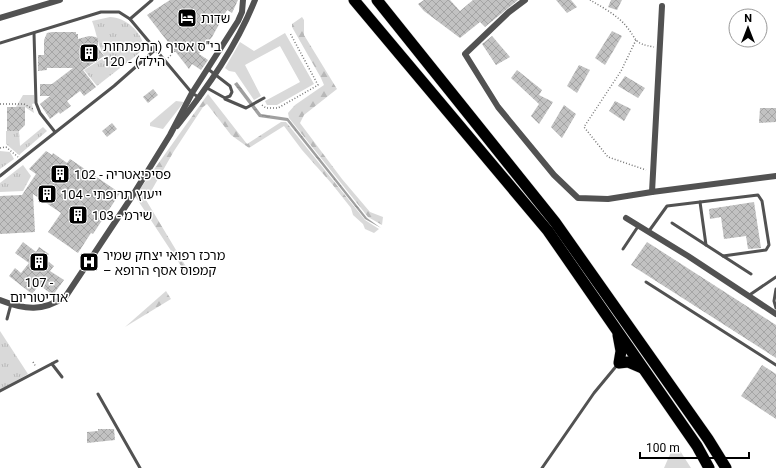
<svg xmlns="http://www.w3.org/2000/svg" width="776" height="468" viewBox="0 0 776 468" font-family="Roboto,'Noto Sans Hebrew',sans-serif">
  <defs>
    <pattern id="forest-firs" width="22" height="20" patternUnits="userSpaceOnUse"><rect width="22" height="20" fill="#d9d9d9"/><path d="M5 1l3.5 6h-7zM16 11l3.5 6h-7z" fill="#b8b8b8"/></pattern>
    <pattern id="park-tufts" width="24" height="20" patternUnits="userSpaceOnUse"><rect width="24" height="20" fill="#d9d9d9"/><path d="M3 7l-1-3M5 7V3M7 7l1-3M15 17l-1-3M17 17v-4M19 17l1-3" fill="none" stroke="#b8b8b8"/></pattern>
    <pattern id="water-ripples" width="26" height="14" patternUnits="userSpaceOnUse"><rect width="26" height="14" fill="#a0a0a0"/><path d="M2 4q2-2 4 0t4 0M15 11q2-2 4 0t4 0" fill="none" stroke="#888"/></pattern>
    <pattern id="building-cross-hatch" width="8" height="8" patternUnits="userSpaceOnUse"><rect width="8" height="8" fill="#c2c2c2"/><path d="M0 0l8 8M0 8l8-8" fill="none" stroke="#a5a5a5"/></pattern>
  </defs>
  <rect width="100%" height="100%" fill="#fff"/>
  <g fill="#d9d9d9">
    <path d="M285 33 314 84 277 105H267L265 101 300 82 280 46 245 65 261 96 254 100 235 72 229 71 225 68 240 42 254 51Z"/>
    <path d="M23 95H34L35 103 32 104 34 113 25 107H16Z"/>
    <path d="M176 101 184 102 163 129 150 126V123Z"/>
    <path d="M675 443 691 468H664Z"/>
  </g>
  <g fill="url(#forest-firs)">
    <path d="M302 17 304 20V35L337 89 304 115 300 123 342 179 370 212 383 217 382 225 368 217 289 118 288 113 295 105 324 85 321 78 292 27V24Z"/>
    <path d="M208 94 247 144 281 122H286L365 220 379 229 374 233 365 229 363 224 353 215 351 208 332 184 302 150 284 126 249 148 231 135 207 104 203 107 174 151 146 200 191 275H187L135 196Z"/>
    <path d="M166 291 171 299 125 327Z"/>
  </g>
  <g fill="url(#park-tufts)">
    <path d="M110 17C125 17 142 32 144 47L138 54 97 86 84 70 105 57C98 47 97 34 92 21Z"/>
    <path d="M43 127 47 131 19 155 6 144V131H19L20 146Z"/>
    <path d="M0 151 10 152 14 159 0 169Z"/>
    <path d="M23 165 31 176 23 191 0 192V183Z"/>
    <path d="M0 331 28 374 0 390Z"/>
  </g>
  <path fill="url(#water-ripples)" d="M237 82 261 114 288 118 367 218 381 228 365 219 287 121 259 117 234 84Z"/>
  <g fill="url(#building-cross-hatch)">
    <path d="M170 0H238L232 13 227 10 212 37 199 54 208 60 201 70 192 64 189 69 147 15Z"/>
    <path d="M424 0H450L460 11 473 0H518L485 27 480 22 460 38 424 11 418 4Z"/>
    <path d="M556 0H571L577 7 567 13Z"/>
    <path d="M611 0H622L617 10 608 7Z"/>
    <path d="M612 31 622 36 605 65 595 58Z"/>
    <path d="M52 32H76V34H78V39L89 36 96 37 98 39V48L104 56 83 70 96 87 84 96 80 91 67 101 71 106 60 114 59 112 50 119 40 104 50 96H40V84H52L73 68H47V70L38 71V55H44V40L47 33Z"/>
    <path d="M492 36 510 57 496 65 482 44Z"/>
    <path d="M579 65 590 70 577 93 567 86Z"/>
    <path d="M517 70 542 90 539 95 553 102 539 124 531 116 539 104 511 78Z"/>
    <path d="M625 76 645 88 638 98 618 86Z"/>
    <path d="M153 89 158 95 148 103 143 97Z"/>
    <path d="M615 101 631 109 624 121 609 111Z"/>
    <path d="M564 105 576 114 562 138 551 127Z"/>
    <path d="M7 107H25V125L19 131H7Z"/>
    <path d="M760 108H776V122L759 123Z"/>
    <path d="M112 123 117 129 107 137 102 131Z"/>
    <path d="M46 151 52 155 53 153 67 163 70 159 120 193 93 234 91 233 78 253 48 232 61 213 33 194 35 232 0 234V196L22 195 36 174 29 169Z"/>
    <path d="M754 202 761 248 748 249 746 236 724 239 721 217 710 219 709 209Z"/>
    <path d="M23 242 36 252 39 247 49 254 45 259 54 266 50 271 64 280 53 295 39 285 32 294 9 276 15 268 21 273 29 263 15 253Z"/>
    <path d="M647 242 776 325V358L631 265Z"/>
    <path d="M762 365 776 374V419L741 396Z"/>
    <path d="M98 429H114L115 440 87 443V432L98 431Z"/>
  </g>
  <g fill="none" stroke-linecap="round" stroke-linejoin="round">
    <defs>
      <g id="highway">
        <path d="M354 0 548 231 697 446 709 468"/>
        <path d="M377 0 555 222 708 439 726 468"/>
        <path d="M618 335 621 351 619 363 628 362 642 368"/>
      </g>
    </defs>
    <use href="#highway" stroke="#dbdbdb" stroke-width="12"/>
    <g stroke="#747474" stroke-width="1.5" stroke-dasharray="1 2" stroke-linecap="butt">
      <path d="M590 0C602 7 617 15 626 26 638 40 632 43 654 47"/>
      <path d="M636 40 621 71 584 127 608 157 646 170"/>
      <path d="M168 58 175 51"/>
      <path d="M0 104H24L33 109"/>
      <path d="M262 105 266 108H278L318 85 290 33"/>
      <path d="M0 148 6 147 18 157"/>
      <path d="M33 362 36 367"/>
    </g>
    <g stroke="#525252" stroke-width="3">
      <path d="M130 19 152 0"/>
      <path d="M34 33 36 103 40 113 55 132"/>
      <path d="M0 43 101 12H119L130 19 192 93 200 98"/>
      <path d="M207 88 225 98 230 96 232 92 230 86 208 69"/>
      <path d="M225 99 246 108 264 98"/>
      <path d="M0 176 114 86 156 49"/>
      <path d="M700 202 706 245"/>
      <path d="M672 223 751 274"/>
      <path d="M649 231 667 206 758 195 762 201 769 245 766 250 723 256"/>
      <path d="M623 249 639 225"/>
      <path d="M646 282 776 365"/>
      <path d="M776 289 774 301 776 308"/>
      <path d="M748 296 776 277"/>
      <path d="M7 319 11 304"/>
      <path d="M52 364 62 377"/>
      <path d="M0 391 57 361"/>
      <path d="M98 394 140 468"/>
      <path d="M542 468 594 393 618 364"/>
    </g>
    <g stroke="#525252" stroke-width="6">
      <path d="M525 0 509 12 465 54 498 107 554 175 578 198 608 199 652 192"/>
      <path d="M662 6 652 192 776 176"/>
      <path d="M0 18 60 0"/>
      <path d="M177 126C208 87 236 47 255 0"/>
      <path d="M626 218 688 256 776 314"/>
      <path d="M0 300C25 310 43 312 66 296L131 198 170 135 192 93 238 21 242 12 243 0"/>
    </g>
    <use href="#highway" stroke="#000" stroke-width="11"/>
  </g>
  <defs>
    <symbol id="hotel-square" viewBox="-11 -11 22 22"><rect x="-9" y="-9" width="18" height="18" rx="4" fill="#000" stroke="#fff"/><path d="M-6-4.5h1.5V1H6V5H4.5V3h-9V5H-6ZM-4 0a1.8 1.8 0 1 1 3.6 0ZM.5 0V-2.5h3Q6-2.5 6 0Z" fill="#fff"/></symbol>
    <symbol id="building-square" viewBox="-11 -11 22 22"><rect x="-9" y="-9" width="18" height="18" rx="4" fill="#000" stroke="#fff"/><path d="M-4-6H4V6H1V3H-1V6H-4ZM-2.5-4.3h1.7v1.8h-1.7ZM.8-4.3h1.7v1.8H.8ZM-2.5-1h1.7V.8h-1.7ZM.8-1h1.7V.8H.8Z" fill="#fff"/></symbol>
    <symbol id="hospital-square" viewBox="-11 -11 22 22"><rect x="-9" y="-9" width="18" height="18" rx="4" fill="#000" stroke="#fff"/><path d="M-5-5h3v3.5h4V-5h3V5h-3V1.5h-4V5h-3Z" fill="#fff"/></symbol>
  </defs>
  <g fill-rule="evenodd">
    <use href="#hotel-square" x="176" y="7" width="22" height="22"/>
    <use href="#building-square" x="78" y="42" width="22" height="22"/>
    <use href="#building-square" x="49" y="163" width="22" height="22"/>
    <use href="#building-square" x="36" y="183" width="22" height="22"/>
    <use href="#building-square" x="67" y="204" width="22" height="22"/>
    <use href="#building-square" x="28" y="251" width="22" height="22"/>
    <use href="#hospital-square" x="78" y="251" width="22" height="22"/>
  </g>
  <g text-anchor="middle" stroke-width="3" stroke-linejoin="round" paint-order="stroke">
    <g font-size="13" fill="#000" stroke="#fff" text-anchor="start">
      <text x="201" y="23">שדות</text>
      <text x="103" y="51">בי"ס אסיף (התפתחות<tspan x="103" dy="15">הילד) - 120</tspan></text>
      <text x="74" y="179">102 - פסיכיאטריה</text>
      <text x="61" y="199">104 - ייעוץ תרופתי</text>
      <text x="92" y="220">103 - שירמ</text>
      <text x="103" y="260">מרכז רפואי יצחק שמיר<tspan x="103" dy="15">– קמפוס אסף הרופא</tspan></text>
      <text x="39" y="287" text-anchor="middle">107 -<tspan x="39" dy="15">אודיטוריום</tspan></text>
    </g>
  </g>
  <g transform="translate(748 28)"><circle r="19" fill="#ffffff" stroke="#999999"/>
  <path d="M0-3L7 15L0 10L-7 15Z" fill="#000000"/>
  <text y="-6" font-size="11" font-weight="bold" text-anchor="middle" fill="#000000">N</text>
  </g>
  <path d="M640 452v6h109v-6" fill="none" stroke="#000000" stroke-width="2"/>
  <text x="646" y="452" font-size="12" fill="#000000" stroke="#ffffff" stroke-width="3" paint-order="stroke">100 m</text>
</svg>
